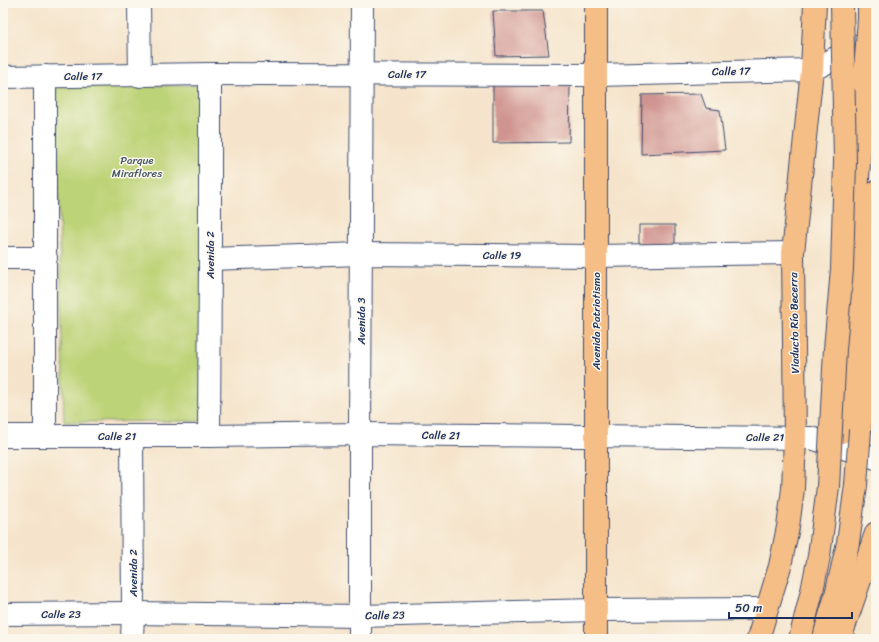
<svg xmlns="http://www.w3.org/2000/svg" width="879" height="642" viewBox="0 0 879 642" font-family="Sriracha,sans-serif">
  <rect width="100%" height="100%" fill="#fbf7ec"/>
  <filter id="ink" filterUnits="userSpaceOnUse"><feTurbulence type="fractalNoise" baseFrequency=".025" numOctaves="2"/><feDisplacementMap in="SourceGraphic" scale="8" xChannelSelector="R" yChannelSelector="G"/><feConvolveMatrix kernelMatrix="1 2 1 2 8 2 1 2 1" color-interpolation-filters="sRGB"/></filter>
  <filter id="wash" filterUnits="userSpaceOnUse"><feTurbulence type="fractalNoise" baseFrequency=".012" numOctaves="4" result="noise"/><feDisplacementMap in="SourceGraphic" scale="16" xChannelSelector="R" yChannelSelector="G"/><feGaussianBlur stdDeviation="0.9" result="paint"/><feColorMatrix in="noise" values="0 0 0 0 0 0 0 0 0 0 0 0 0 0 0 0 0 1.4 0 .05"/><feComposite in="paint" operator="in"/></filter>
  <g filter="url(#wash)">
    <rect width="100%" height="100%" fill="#f5e4cb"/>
    <path fill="#bdd377" stroke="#6c816a" d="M217 85V421L64 422 56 87Z"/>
    <g id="blocks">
      <g fill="#d09490">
        <path d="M493 11H543L549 55 496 56Z"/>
        <path d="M570 84 569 142 493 143V85Z"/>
        <path d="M701 94 706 108 720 110 725 150 641 154 642 95Z"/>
        <path d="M639 225H675V250L639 251Z"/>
      </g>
    </g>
  </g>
  <g filter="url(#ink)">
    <use href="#blocks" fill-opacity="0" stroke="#3c4a6e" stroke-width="1"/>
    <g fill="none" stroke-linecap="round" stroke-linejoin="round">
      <defs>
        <g id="minor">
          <path d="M139 3 140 76"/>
          <path d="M45 76V436"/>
          <path d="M3 77 210 74 596 75 812 70 876 37"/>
          <path d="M3 258H46"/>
          <path d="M210 259 361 254 596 256 793 253"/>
          <path d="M3 436H209L360 434 811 438 876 458"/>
          <path d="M209 436 210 259V74"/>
          <path d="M3 614 133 613 361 616 596 610 767 609"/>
          <path d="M132 639 133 613 132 436"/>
          <path d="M360 639V434L362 3"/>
        </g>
        <g id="major">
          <path d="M596 3V639"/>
          <path d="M758 639 780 566 788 527 793 489 795 437 793 253 812 70 815 3"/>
        </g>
        <g id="highway">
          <path d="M869 19V3"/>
          <path d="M860 430 876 192"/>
          <path d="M842 432 864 83"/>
          <path d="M823 639 835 599 848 543 856 485"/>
          <path d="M840 639 876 533"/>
        </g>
      </defs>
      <use href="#minor" stroke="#3c4a6e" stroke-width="24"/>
      <use href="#major" stroke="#3c4a6e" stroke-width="24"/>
      <use href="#highway" stroke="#3c4a6e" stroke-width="24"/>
      <use href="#minor" stroke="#fff" stroke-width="22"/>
      <use href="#major" stroke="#f6be87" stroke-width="22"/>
      <use href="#highway" stroke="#f6be87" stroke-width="22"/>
      <defs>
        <g id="highway-bridge">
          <path d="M864 83 869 19"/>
          <path d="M856 485 860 430"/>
          <path d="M800 639 812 591 819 556 828 487 835 349 842 269 845 162 842 3"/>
        </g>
      </defs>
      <use href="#highway-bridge" stroke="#3c4a6e" stroke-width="24" stroke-linecap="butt"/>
      <use href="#highway-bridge" stroke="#f6be87" stroke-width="22"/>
    </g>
  </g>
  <g text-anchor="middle" stroke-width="3" stroke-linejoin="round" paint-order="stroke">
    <g font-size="11" fill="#1b2f5e" stroke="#fbf7ec">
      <text transform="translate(731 71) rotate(-1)" y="4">Calle 17</text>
      <text x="407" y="78">Calle 17</text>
      <text x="83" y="80">Calle 17</text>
      <text transform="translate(210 255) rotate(-90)" y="4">Avenida 2</text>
      <text x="502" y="259">Calle 19</text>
      <text transform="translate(361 321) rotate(-90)" y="4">Avenida 3</text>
      <text transform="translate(596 321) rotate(-90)" y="4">Avenida Patriotismo</text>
      <text transform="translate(794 323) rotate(-91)" y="4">Viaducto Río Becerra</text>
      <text transform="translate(441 435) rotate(1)" y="4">Calle 21</text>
      <text x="117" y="440">Calle 21</text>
      <text x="765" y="441">Calle 21</text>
      <text transform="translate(133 573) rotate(-90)" y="4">Avenida 2</text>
      <text x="61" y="618">Calle 23</text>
      <text transform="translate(385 615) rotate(-1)" y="4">Calle 23</text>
    </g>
    <g font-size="11" fill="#445864" stroke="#fbf7ec">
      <text x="137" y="164">Parque<tspan x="137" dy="13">Miraflores</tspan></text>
    </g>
  </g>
  <rect width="879" height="642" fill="none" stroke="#fbf7ec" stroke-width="16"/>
  <path d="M729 612v6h123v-6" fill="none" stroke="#1b2f5e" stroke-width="2"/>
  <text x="735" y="612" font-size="12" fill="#1b2f5e" stroke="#fbf7ec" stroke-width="3" paint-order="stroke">50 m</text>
</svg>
